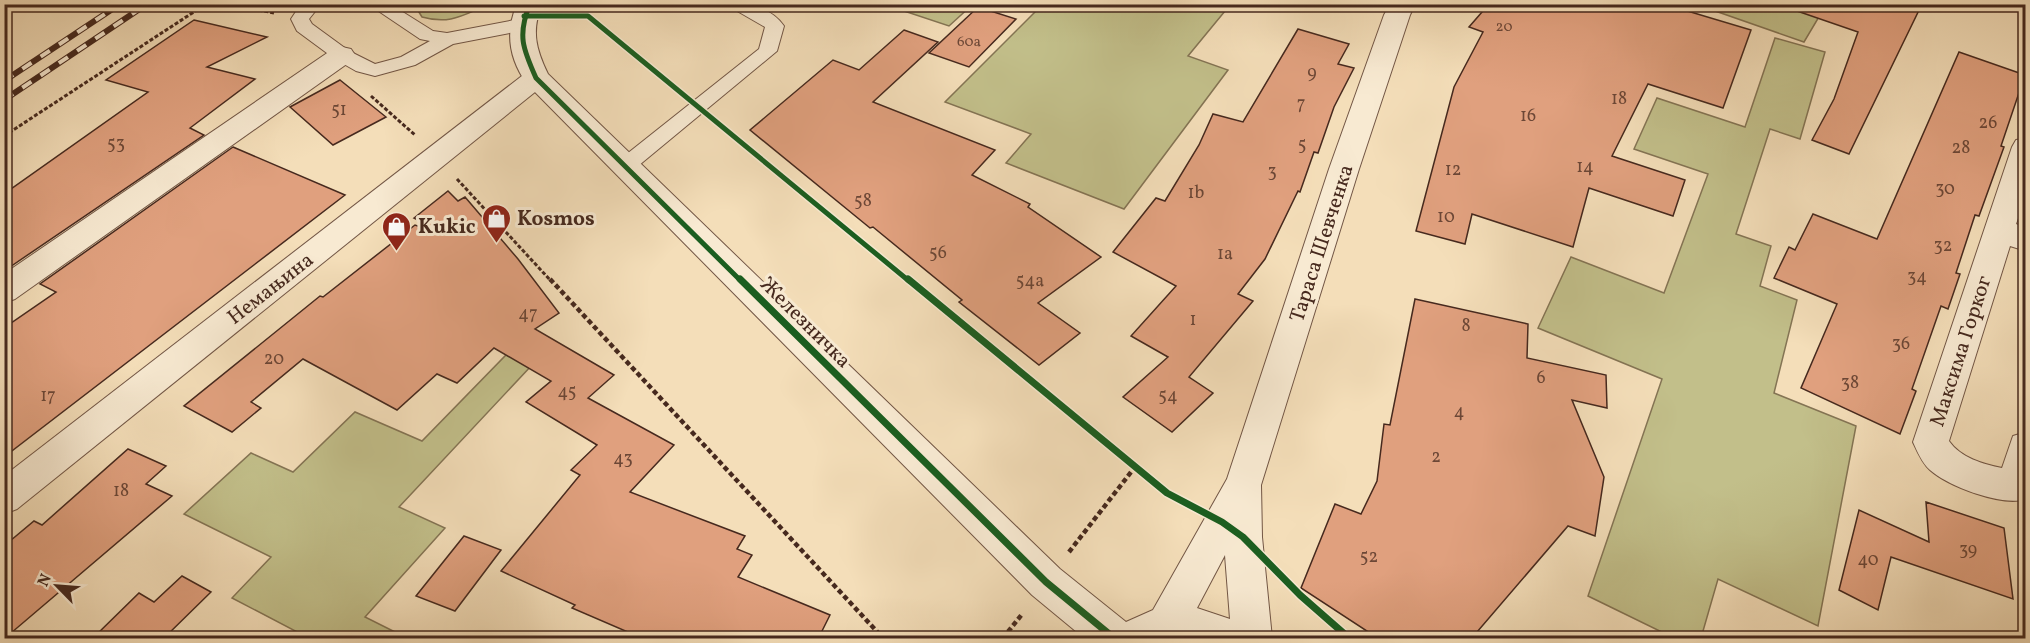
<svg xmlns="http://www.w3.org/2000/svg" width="2030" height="643" viewBox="0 0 2030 643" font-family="Vollkorn,serif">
  <rect width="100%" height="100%" fill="#f4deb9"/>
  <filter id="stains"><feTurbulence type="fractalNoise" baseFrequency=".00333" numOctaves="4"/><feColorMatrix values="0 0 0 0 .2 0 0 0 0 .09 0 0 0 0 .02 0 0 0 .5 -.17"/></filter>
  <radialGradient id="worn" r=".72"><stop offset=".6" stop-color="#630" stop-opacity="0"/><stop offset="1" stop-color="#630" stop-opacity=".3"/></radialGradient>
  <g fill="#c2bf8a" stroke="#847454" stroke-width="1.5">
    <path d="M417 5V4L488 5C463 15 450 25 422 17L417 9Z"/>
    <path d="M886 5H972L949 26Z"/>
    <path d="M1042 5H1230L1188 56 1228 70 1124 209 1006 163 1031 134 945 102Z"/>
    <path d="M1698 5H1826L1804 42Z"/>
    <path d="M1775 38 1825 52 1800 139 1770 129 1736 234 1771 246 1760 286 1797 300 1774 393 1856 426 1818 626 1718 579 1701 638H1674L1588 596 1662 379 1538 328 1571 257 1664 293 1708 174 1634 149 1657 98 1745 127Z"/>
    <path d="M506 355 532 365 399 507 445 528 365 617 407 638H304L305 636 232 598 271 557 184 514 251 453 293 472 355 412 422 441Z"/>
  </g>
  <g fill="#e0a07e" stroke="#46291e" stroke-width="1.5">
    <path d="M1489 4H1664L1751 30 1723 108 1648 84 1612 156 1685 180 1673 216 1589 188 1573 247 1472 214 1465 244 1416 231 1454 87 1483 32 1469 27Z"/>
    <path d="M1795 4H1922L1849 154 1812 140 1834 99 1858 32 1794 10Z"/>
    <path d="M978 7 1016 19 969 67 929 53Z"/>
    <path d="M194 20 267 37 207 67 255 79 190 128 204 135 7 269 4 268V194L148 92 106 80Z"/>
    <path d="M1298 29 1349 44 1338 64 1354 68 1334 107 1318 153 1314 152 1300 192 1298 191 1265 259 1238 294 1253 301 1189 377 1213 393 1172 432 1123 397 1168 357 1131 336 1176 286 1113 252 1156 198 1165 201 1199 145 1213 114 1243 122Z"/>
    <path d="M904 30 938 42 873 102 995 150 972 175 1030 204 1028 207 1101 257 1038 303 1080 333 1039 365 959 302 962 300 873 227 870 228 750 130 833 60 859 70Z"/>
    <path d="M1959 52 2025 75 2001 146 2004 147 1979 216 1975 215 1956 273 1960 274 1948 309 1941 306 1912 389 1916 391 1900 434 1801 388 1837 304 1774 278 1789 247 1795 250 1813 214 1877 239Z"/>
    <path d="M340 80 386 117 333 145 290 107Z"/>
    <path d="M233 147 345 195 4 457V328L56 292 40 284Z"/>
    <path d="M448 191 458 201 465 197 518 259 559 313 535 329 614 375 588 398 674 445 630 492 745 536 737 549 752 555 738 577 830 615 818 639H644L572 608 575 605 501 571 580 475 571 470 597 445 526 402 551 381 494 348 457 383 437 374 397 410 303 359 251 402 261 408 232 432 184 406 320 296 323 297 415 225 429 230 420 221 414 218Z"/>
    <path d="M1415 299 1528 324 1527 358 1606 375 1607 408 1572 400 1604 477 1595 536 1568 526 1471 639H1379L1301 588 1335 504 1361 514 1377 481 1384 424 1390 425Z"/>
    <path d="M128 449 166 466 146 484 172 496 4 639V546L34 521 42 525Z"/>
    <path d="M1926 502 2004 528 2013 599 1891 557 1878 610 1839 590 1859 510 1929 542Z"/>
    <path d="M464 536 501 550 455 611 416 596Z"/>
    <path d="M182 576 211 592 163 639H92L139 593 154 602Z"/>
  </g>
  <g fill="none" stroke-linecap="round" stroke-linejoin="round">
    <defs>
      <g id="service">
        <path d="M301 4H321L309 19 312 24 349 51 375 64 401 57 430 41 420 39 368 4H390L433 31 447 33 520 19 526 21 529 25 526 29 520 31 453 44 415 65 375 76 356 71 335 59 297 31 291 19Z"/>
        <path d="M725 4C747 4 770 6 784 26L777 51 632 171 625 173 618 171 614 166 618 161 759 49 765 27Z"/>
      </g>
      <g id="minor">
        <path d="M342 47 351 49 355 55 351 61 15 299 4 303V274L333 49Z"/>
        <path d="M536 70 545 72 549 78 545 84 17 509 4 514V476L527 72Z"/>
        <path d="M2026 138V195L2016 224 2026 228V251L2010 246 1949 441C1961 458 1983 464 2002 468L2013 436 2026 432V499C2002 507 1948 486 1930 470 1922 463 1917 451 1913 442L2012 147 2016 140Z"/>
      </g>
      <path id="tertiary" d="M517 4H542C531 31 536 49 548 74L1060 569 1126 622 1153 610 1227 479 1329 169 1384 15 1390 4H1415L1410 15 1359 169 1261 485 1262 537 1272 638H1084L1032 595 527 84C509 59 505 32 517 4ZM1225 555 1230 619 1197 608Z"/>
    </defs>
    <use href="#service" stroke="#725645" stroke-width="2"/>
    <use href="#minor" stroke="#725645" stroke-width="2"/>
    <use href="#tertiary" stroke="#725645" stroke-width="2"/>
    <g stroke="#46291e" stroke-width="3" stroke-dasharray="4 2" stroke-linecap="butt">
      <path d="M229 4 274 13"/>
      <path d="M371 96 415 135"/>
      <path d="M4 136 206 4"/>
      <path d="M457 179 551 281"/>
    </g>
    <g stroke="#46291e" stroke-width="4.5" stroke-dasharray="5 3" stroke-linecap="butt">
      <path d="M550 279 883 638"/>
      <path d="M1069 552 1135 467"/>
      <path d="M1003 638 1023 613"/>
    </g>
    <use href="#service" fill="#f8ead2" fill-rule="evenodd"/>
    <use href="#minor" fill="#f8ead2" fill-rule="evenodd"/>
    <use href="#tertiary" fill="#f8ead2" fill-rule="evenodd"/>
    <defs>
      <g id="rail">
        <path d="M4 81 120 4"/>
        <path d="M4 100 147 4"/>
      </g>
    </defs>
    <use href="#rail" stroke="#46291e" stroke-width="6"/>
    <use href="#rail" stroke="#f8ead2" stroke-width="4" stroke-dasharray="11" stroke-linecap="butt"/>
    <defs>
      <g id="cycleway-far1">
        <path d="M530 4C517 35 523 49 536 78L741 281"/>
        <path d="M524 16H588L909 281"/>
      </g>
      <g id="cycleway">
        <path d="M740 279 1046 582 1114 638"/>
        <path d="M908 279 1167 493 1222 522 1243 537 1300 595 1349 638"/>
      </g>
    </defs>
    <use href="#cycleway-far1" stroke="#f8ead2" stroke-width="8"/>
    <use href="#cycleway" stroke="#f8ead2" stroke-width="10"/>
    <use href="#cycleway-far1" stroke="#1b5e20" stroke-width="5"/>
    <use href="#cycleway" stroke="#1b5e20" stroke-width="7"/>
  </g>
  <defs>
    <symbol id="shop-pin" viewBox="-11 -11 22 30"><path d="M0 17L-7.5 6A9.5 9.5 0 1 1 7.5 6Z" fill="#8f2418" stroke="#f8ead2"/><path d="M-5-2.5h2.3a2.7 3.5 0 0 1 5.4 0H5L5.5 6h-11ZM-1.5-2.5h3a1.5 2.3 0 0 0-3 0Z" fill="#fff"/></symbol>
  </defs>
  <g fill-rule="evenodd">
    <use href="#shop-pin" x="480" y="202" width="33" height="45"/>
    <use href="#shop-pin" x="380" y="210" width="33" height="45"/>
  </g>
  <g text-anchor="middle" stroke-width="6" stroke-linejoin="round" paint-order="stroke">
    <g font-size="15" fill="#6c4736">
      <text x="1504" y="31">20</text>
      <text x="969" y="46">60a</text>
    </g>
    <g font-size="18" fill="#6c4736">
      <text x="1312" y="78">9</text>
      <text x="1619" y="104">18</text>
      <text x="1301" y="109">7</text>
      <text x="339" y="115">51</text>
      <text x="1528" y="121">16</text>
      <text x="1988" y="128">26</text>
      <text x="116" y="149">53</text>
      <text x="1302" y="150">5</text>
      <text x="1961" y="153">28</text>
      <text x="1585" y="172">14</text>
      <text x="1453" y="175">12</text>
      <text x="1272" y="177">3</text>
      <text x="1945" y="194">30</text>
      <text x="1196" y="198">1b</text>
      <text x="863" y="206">58</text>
      <text x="1446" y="222">10</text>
      <text x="1943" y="251">32</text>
      <text x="938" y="258">56</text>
      <text x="1225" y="259">1a</text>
      <text x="1917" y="282">34</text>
      <text x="1030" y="286">54a</text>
      <text x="528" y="319">47</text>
      <text x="1193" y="325">1</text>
      <text x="1466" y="331">8</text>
      <text x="1901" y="349">36</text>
      <text x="274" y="364">20</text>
      <text x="1541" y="383">6</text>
      <text x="1850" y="388">38</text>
      <text x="567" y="397">45</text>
      <text x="48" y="401">17</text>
      <text x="1168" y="401">54</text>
      <text x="1459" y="417">4</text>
      <text x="1436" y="462">2</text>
      <text x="623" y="464">43</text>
      <text x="121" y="496">18</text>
      <text x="1968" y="555">39</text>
      <text x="1369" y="562">52</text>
      <text x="1868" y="565">40</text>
    </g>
    <g font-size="21" font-weight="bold" fill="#46291e" stroke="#f8ead2" text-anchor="start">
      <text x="517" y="225">Kosmos</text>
      <text x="418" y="233">Kukic</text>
    </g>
    <g font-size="21" fill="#46291e" stroke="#f8ead2">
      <text transform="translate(1321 243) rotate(-72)" y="7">Тараса Шевченка</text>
      <text transform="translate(270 288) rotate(-38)" y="7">Немањина</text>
      <text transform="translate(806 322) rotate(45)" y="7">Железничка</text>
      <text transform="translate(1960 351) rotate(-72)" y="7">Максима Горког</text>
    </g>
  </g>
  <rect width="2030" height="643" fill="none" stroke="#f4deb9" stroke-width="24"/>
  <rect x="6" y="6" width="2018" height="631" fill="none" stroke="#46291e" stroke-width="3"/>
  <rect x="12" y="12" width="2006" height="619" fill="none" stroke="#46291e" stroke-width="1.5"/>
  <g transform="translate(57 586) rotate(295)" stroke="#f8ead2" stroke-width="4.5" paint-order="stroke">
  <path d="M0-4.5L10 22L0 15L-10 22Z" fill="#46291e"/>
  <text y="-9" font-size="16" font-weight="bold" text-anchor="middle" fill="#46291e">N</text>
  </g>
  <rect width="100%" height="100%" filter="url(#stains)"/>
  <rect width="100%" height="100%" fill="url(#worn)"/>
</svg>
